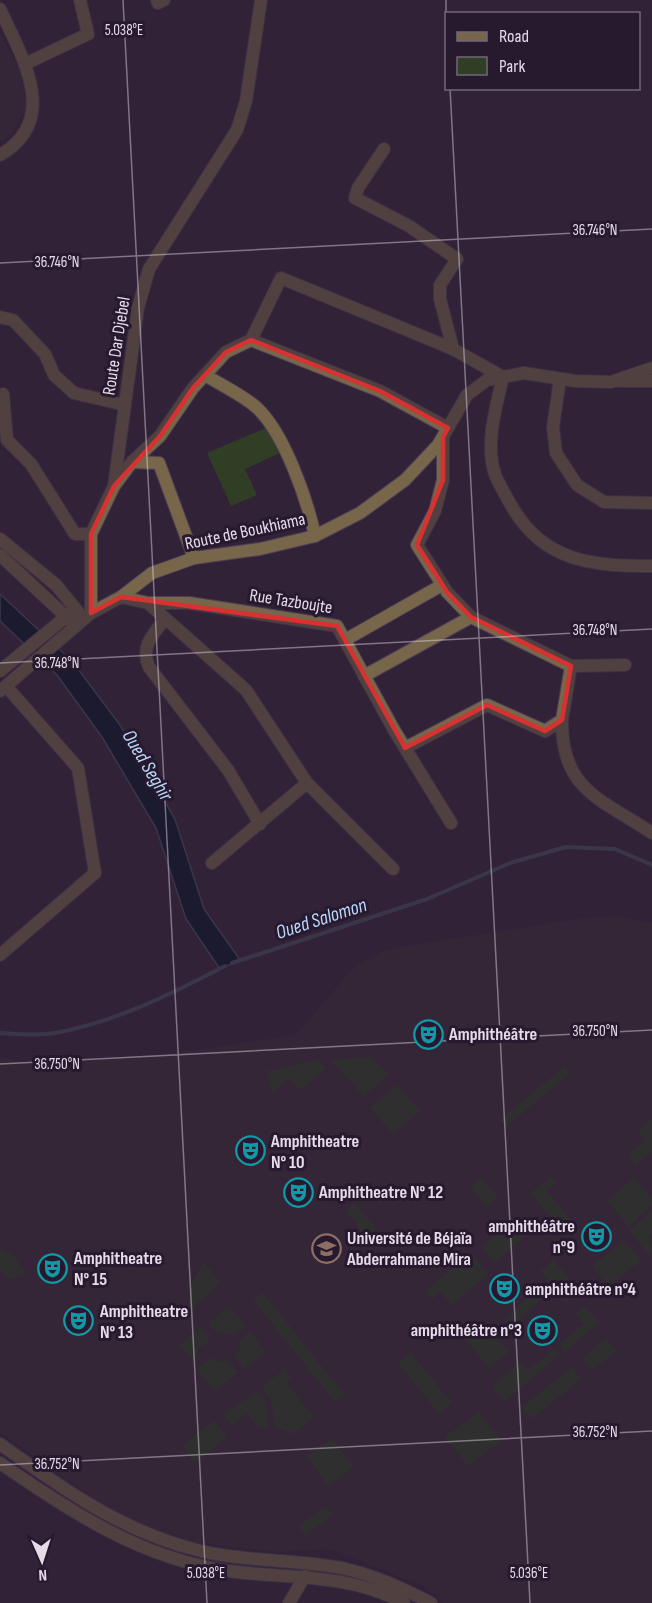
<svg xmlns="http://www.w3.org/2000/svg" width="652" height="1603" viewBox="0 0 652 1603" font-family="'Sofia Sans Condensed',sans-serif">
  <rect width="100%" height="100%" fill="#312238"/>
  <g fill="#3a2b36">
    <path d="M0 34 20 70 26 106 11 135 0 141Z"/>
    <path d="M620 916 652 923V1603H443L424 1586 327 1548 278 1552 156 1538 116 1514 0 1432V1057L33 1064 155 1056 296 1035 355 966 388 949 584 918Z"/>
  </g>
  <g fill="#2f3e25">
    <path d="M268 427 280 453 245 469 257 495 231 506 207 453Z"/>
    <path d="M372 1057 388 1074 364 1096 330 1060Z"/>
    <path d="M318 1060 326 1068 301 1090 289 1078 272 1093 267 1071Z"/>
    <path d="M565 1066 570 1073 506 1127 500 1120Z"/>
    <path d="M397 1085 420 1111 393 1134 370 1108Z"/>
    <path d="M652 1119V1152L635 1165 627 1155 646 1140 638 1130Z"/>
    <path d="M551 1177 556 1183 547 1191 571 1220 560 1229 531 1193Z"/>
    <path d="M481 1178 498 1198 487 1207 471 1187Z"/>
    <path d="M634 1178 652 1198V1205L629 1226 607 1201Z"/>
    <path d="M354 1202 376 1229 366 1237 346 1211Z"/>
    <path d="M652 1211V1233L650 1235 652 1251 648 1254 629 1230Z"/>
    <path d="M507 1225 530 1232 494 1263 481 1247Z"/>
    <path d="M624 1240 641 1260 609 1287 592 1266Z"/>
    <path d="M0 1250 13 1255 26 1274 8 1279 0 1269Z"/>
    <path d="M471 1253 488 1274 452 1305 440 1292 432 1299 426 1291Z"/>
    <path d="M553 1260 579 1289 566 1301 540 1271Z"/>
    <path d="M204 1262 220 1283 192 1308C182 1293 197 1276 204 1262Z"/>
    <path d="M535 1290 543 1298 511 1327 504 1320Z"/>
    <path d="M263 1293 344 1394 335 1402 253 1300Z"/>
    <path d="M585 1306 599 1323 565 1351 559 1344 584 1324 575 1313Z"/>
    <path d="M228 1308 234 1311 246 1326 234 1335 216 1332 209 1323Z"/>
    <path d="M482 1322 509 1352 490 1368 464 1338Z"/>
    <path d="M201 1327 210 1338 207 1343 198 1348 197 1353 201 1358 195 1363 180 1345Z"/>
    <path d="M250 1332 266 1352 244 1369 235 1358 240 1349 239 1340Z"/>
    <path d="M606 1338 616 1351 592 1370 582 1358Z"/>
    <path d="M554 1349 559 1355 504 1402 491 1387 521 1362 528 1370Z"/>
    <path d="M411 1353 452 1403 439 1413 398 1363Z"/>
    <path d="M211 1358 221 1362 228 1361 238 1372 215 1391 197 1369Z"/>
    <path d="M572 1367 581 1379 531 1419 521 1408Z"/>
    <path d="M285 1369 291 1377 286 1382 314 1418 293 1434 274 1427 272 1401 262 1387Z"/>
    <path d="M258 1391 267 1404V1428H259L246 1413 232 1426 223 1414Z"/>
    <path d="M479 1412 501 1441 468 1466 445 1437Z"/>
    <path d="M214 1421 227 1437 195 1462 182 1445Z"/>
    <path d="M332 1438 354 1467 328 1486 307 1456Z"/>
    <path d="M326 1506 333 1515 306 1535 299 1526Z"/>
  </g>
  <path fill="#021124" stroke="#464e5f" stroke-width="1.5" d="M0 594 72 661 120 725 175 819 204 909 240 960 220 969 186 919 156 828 102 737 57 675 0 621Z"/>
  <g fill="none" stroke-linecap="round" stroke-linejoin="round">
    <g stroke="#464e5f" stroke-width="4">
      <path d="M232 963 427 899 510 863 566 847 615 849 652 865"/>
      <path d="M0 1033C18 1034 38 1036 55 1033 116 1022 171 994 225 966"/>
    </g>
    <defs>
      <g id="minor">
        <path d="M157 0 158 3 164 0"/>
        <path d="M0 9C22 57 61 120 0 155"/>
        <path d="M25 64 88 34 80 0"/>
        <path d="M384 149 358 188 355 198 409 226 457 259 440 285V299L453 349"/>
        <path d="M0 317 13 320 45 354 54 375 74 393 125 405"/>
        <path d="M251 340 281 278 453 349 503 377C496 407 484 447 496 477 500 486 506 496 511 505 543 562 592 566 652 566"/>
        <path d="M205 375C221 385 241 394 256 407 284 432 307 499 315 536"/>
        <path d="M560 379 553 427 556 453 577 485 604 502 652 503"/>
        <path d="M617 381H652"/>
        <path d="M3 394 7 440 31 464 75 534H91"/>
        <path d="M443 437V480L435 511 417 545 447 592 471 617 571 666 625 665"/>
        <path d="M132 462 159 463 194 558"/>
        <path d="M114 486 132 462 160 436 193 388 226 352 251 340 380 391 448 428"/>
        <path d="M121 597 148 603H189L337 626 394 730 451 823"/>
        <path d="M148 603 246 690 307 783 393 869"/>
        <path d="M165 619C153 634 140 647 149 667L228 770 260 824"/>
        <path d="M345 640 442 585"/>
        <path d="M364 676 471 617"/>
        <path d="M562 720C561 790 601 799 652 833"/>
        <path d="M405 748 487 705 545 731 562 720 571 666"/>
        <path d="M212 863 307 783"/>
        <path d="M0 955 95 873 78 768 6 686"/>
        <path d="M289 1603 305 1576"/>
      </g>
      <g id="tertiary">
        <path d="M0 539 56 585 84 619"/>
        <path d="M0 555 76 626"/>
        <path d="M91 613V534L114 486 138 308 149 269 237 130 246 101 261 0"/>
        <path d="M0 671 73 611"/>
        <path d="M0 691 91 613 121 597 152 573 194 558 260 549 315 536 360 513 405 480 438 445 467 395 487 380 524 373 575 381 611 382 652 368"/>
        <path d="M0 1444C63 1489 124 1533 201 1551 247 1562 295 1559 342 1568 374 1575 402 1588 431 1603"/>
        <path d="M0 1463C71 1512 142 1559 229 1571 289 1579 349 1573 404 1603"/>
      </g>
    </defs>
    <use href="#minor" stroke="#4e4054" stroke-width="14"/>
    <use href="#tertiary" stroke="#4e4054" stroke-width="14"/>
    <use href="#minor" stroke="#77664a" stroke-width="12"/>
    <use href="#tertiary" stroke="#77664a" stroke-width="12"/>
  </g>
  <path d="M0 0H652V1603H0ZM251 340 380 391 448 428 443 437V480L417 545 447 592 471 617 571 666 562 720 545 731 487 705 405 748 337 626 121 597 91 613V534L114 486 160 436 193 388 226 352Z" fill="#312238" fill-opacity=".55" fill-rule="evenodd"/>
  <path fill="none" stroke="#d73132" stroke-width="4.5" stroke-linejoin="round" d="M251 340 380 391 448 428 443 437V480L417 545 447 592 471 617 571 666 562 720 545 731 487 705 405 748 337 626 121 597 91 613V534L114 486 160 436 193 388 226 352Z"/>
  <path fill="none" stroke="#e5dbe9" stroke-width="1.5" stroke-opacity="0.45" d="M123 0 207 1603M446 0V16M450 88 530 1603M0 263 652 229M0 663 652 629M0 1064 652 1030M0 1465 652 1431"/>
  <defs>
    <symbol id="theatre-ring" viewBox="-11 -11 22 22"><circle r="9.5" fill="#27192e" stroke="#0f9aa8" stroke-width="1.5"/><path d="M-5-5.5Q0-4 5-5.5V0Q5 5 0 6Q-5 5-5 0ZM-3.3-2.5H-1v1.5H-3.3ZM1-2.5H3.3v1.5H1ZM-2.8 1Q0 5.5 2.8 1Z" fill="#0f9aa8"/></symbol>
    <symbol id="university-ring" viewBox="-11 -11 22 22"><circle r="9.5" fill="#27192e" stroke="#8d6e63" stroke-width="1.5"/><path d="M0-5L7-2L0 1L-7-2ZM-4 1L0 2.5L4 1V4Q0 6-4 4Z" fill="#8d6e63"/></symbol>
  </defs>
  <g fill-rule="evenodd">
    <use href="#theatre-ring" x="412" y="1018" width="33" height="33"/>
    <use href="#theatre-ring" x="234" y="1134" width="33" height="33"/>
    <use href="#theatre-ring" x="282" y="1176" width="33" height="33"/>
    <use href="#theatre-ring" x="580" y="1220" width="33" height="33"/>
    <use href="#university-ring" x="310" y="1232" width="33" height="33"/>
    <use href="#theatre-ring" x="36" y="1252" width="33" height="33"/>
    <use href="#theatre-ring" x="488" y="1272" width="33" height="33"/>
    <use href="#theatre-ring" x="62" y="1304" width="33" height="33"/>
    <use href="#theatre-ring" x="526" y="1314" width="33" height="33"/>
  </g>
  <g text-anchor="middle" stroke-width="6" stroke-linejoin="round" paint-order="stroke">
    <g font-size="18" fill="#e5dbe9" stroke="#27192e">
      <text transform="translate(116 346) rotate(-81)" y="6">Route Dar Djebel</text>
      <text transform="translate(245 531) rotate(-12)" y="6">Route de Boukhiama</text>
      <text transform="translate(291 601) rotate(9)" y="6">Rue Tazboujte</text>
    </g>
    <g font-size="18" font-weight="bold" fill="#e5dbe9" stroke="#27192e" text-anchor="start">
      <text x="449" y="1040">Amphithéâtre</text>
      <text x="271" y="1147">Amphitheatre<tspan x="271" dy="21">N° 10</tspan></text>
      <text x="319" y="1198">Amphitheatre N° 12</text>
      <text x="575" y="1232" text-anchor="end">amphithéâtre<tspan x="575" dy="21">n°9</tspan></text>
      <text x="347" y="1244">Université de Béjaïa<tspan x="347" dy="21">Abderrahmane Mira</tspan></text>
      <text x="74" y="1264">Amphitheatre<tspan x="74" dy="21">N° 15</tspan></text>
      <text x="525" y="1295">amphithéâtre n°4</text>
      <text x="100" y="1317">Amphitheatre<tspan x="100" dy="21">N° 13</tspan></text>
      <text x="522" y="1336" text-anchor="end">amphithéâtre n°3</text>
    </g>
    <g font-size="20" font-style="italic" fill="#b9d9fd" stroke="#27192e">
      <text transform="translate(148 765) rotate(59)" y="7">Oued Seghir</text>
      <text transform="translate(321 918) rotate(-18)" y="7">Oued Salomon</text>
    </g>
  </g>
  <g font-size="15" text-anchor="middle" fill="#e5dbe9" stroke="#27192e" stroke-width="6" stroke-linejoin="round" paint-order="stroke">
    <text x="124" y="35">5.038°E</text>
    <text x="595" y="235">36.746°N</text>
    <text x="57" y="267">36.746°N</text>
    <text x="595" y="635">36.748°N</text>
    <text x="57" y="668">36.748°N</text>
    <text x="595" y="1036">36.750°N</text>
    <text x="57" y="1069">36.750°N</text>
    <text x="595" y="1437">36.752°N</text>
    <text x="57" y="1469">36.752°N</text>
    <text x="206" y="1578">5.038°E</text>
    <text x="529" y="1578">5.036°E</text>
  </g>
  <rect x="445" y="12" width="195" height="78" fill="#27192e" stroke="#736779" stroke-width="1.5"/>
  <rect x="457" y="32" width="30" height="9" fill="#77664a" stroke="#736779" stroke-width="1.5"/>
  <text x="499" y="42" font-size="18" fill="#e5dbe9">Road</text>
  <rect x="457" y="57" width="30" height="18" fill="#2f3e25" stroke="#736779" stroke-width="1.5"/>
  <text x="499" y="72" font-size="18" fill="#e5dbe9">Park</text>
  <g transform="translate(42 1561) rotate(177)" stroke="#27192e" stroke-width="4.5" paint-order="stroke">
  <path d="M0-4.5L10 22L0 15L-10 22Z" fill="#e5dbe9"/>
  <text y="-9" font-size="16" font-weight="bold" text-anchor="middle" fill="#e5dbe9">N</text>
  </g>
</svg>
